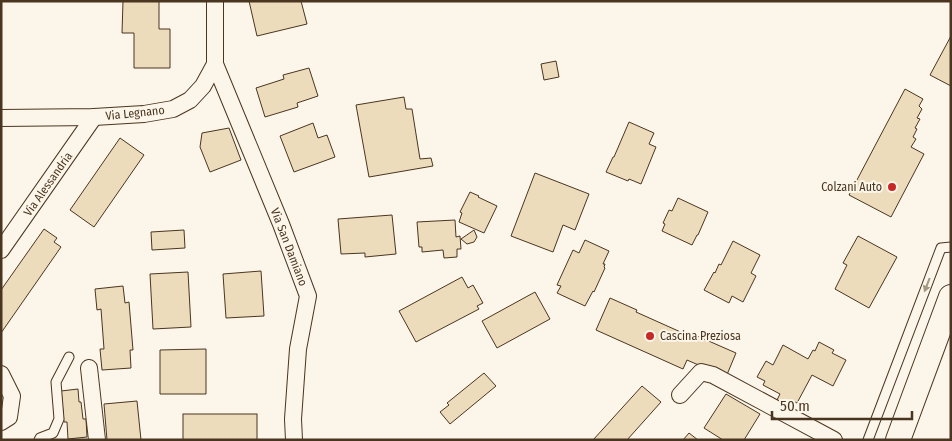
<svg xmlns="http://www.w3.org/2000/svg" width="952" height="441" viewBox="0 0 952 441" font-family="'Fira Sans Condensed',sans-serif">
  <rect width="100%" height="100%" fill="#fbf6e9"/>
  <g fill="#ecdcbc" stroke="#4a3520">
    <path d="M123 1H159V29H170V68H134V33H122Z"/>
    <path d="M249 1H301L307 24 257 36Z"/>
    <path d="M951 36V86L930 75Z"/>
    <path d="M556 61 559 77 544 80 541 64Z"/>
    <path d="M309 68 318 96 297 103 298 107 265 117 256 88 284 79 283 75Z"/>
    <path d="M905 89 923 99 919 106 922 109 917 118 920 119 915 128 917 129 913 137 916 139 911 147 924 154 891 217 849 195Z"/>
    <path d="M404 97 406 109H412L420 159 431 158 433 166 369 177 356 105Z"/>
    <path d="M629 122 654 133 649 144 656 147 641 184 629 179 628 181 606 172 613 157H614Z"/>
    <path d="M313 123 318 138 327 135 335 157 294 172 280 136Z"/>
    <path d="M229 128 241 160 210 172 200 147 202 133Z"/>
    <path d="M120 138 144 155 94 227 70 210Z"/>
    <path d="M535 173 589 194 575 230 563 225 553 252 511 236Z"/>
    <path d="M470 192 479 196 478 197 497 206 484 233 459 222 462 213 460 212Z"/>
    <path d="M678 198 708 212 698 235H697L692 245 662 231 665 224 663 223 669 210 672 211Z"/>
    <path d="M392 215 396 254 365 257V253L341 254 338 219Z"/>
    <path d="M455 220 456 237 460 236 461 249H457V257L444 258 443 250 422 252V247H419L417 222Z"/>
    <path d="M44 229 57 238 54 242 61 247 1 333V290Z"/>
    <path d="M184 230 185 248 152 250 151 232Z"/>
    <path d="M474 230 477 237 474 242 467 244 461 239Z"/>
    <path d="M858 236 897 257 869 308 835 289 847 265 843 263Z"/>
    <path d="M585 240 609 251 603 264H605L604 267 605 268 594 292 593 291 585 306 557 293 561 286 557 285 573 250 579 253Z"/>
    <path d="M733 241 760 255 751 273 756 276 743 302 732 296 729 303 704 290 714 272 715 273 719 264 721 265Z"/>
    <path d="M261 271 264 316 226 318 223 274Z"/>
    <path d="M188 272 191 327 153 329 150 274Z"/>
    <path d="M462 277 468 288 473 285 483 303 477 306 479 309 416 342 399 311Z"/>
    <path d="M123 286 125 303 129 302 133 350H130L131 368 102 370 100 349H104L101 309 97 310 95 289Z"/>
    <path d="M535 292 550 319 497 348 482 321Z"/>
    <path d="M610 298 637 310 636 312 694 338 695 335 736 353 726 377 687 360 683 369 596 330Z"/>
    <path d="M819 342 834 350 832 353 846 360 833 386 812 375 797 403 795 402 791 408 777 400 780 394 763 385 765 381 757 377 766 361 773 365 783 345 808 359 813 350 815 351Z"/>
    <path d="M206 349V394H160V350Z"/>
    <path d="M484 373 496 386 450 424 440 412 449 405 447 403Z"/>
    <path d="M642 386 661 402 627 440H593Z"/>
    <path d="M78 389 79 402H81L83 419H86L87 437 68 439 67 422H64L61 391Z"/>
    <path d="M726 394 760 414 744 440H723L704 428Z"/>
    <path d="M137 401 141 440H107L104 404Z"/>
    <rect x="183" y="414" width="74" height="26"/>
    <path d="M689 433 698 440H683Z"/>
  </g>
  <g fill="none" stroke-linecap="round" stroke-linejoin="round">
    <defs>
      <g id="lane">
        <path d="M39 440 40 438 53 433 59 419 56 382 69 357"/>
        <path d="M868 440 941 248 951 247"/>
      </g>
      <g id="street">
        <path d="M215 64 281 224 308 296 298 349 293 419 294 440"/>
        <path d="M1 118 94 117 144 114 173 109 190 100 203 86 215 64V1"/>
        <path d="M1 250 94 117"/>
        <path d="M89 368 97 440"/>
        <path d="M1 374 12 396 9 417 1 422"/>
        <path d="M680 395 701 372 713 375 834 440"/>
      </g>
      <path id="secondary" d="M898 440 951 297"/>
    </defs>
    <use href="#lane" stroke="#4a3520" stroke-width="11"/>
    <use href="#street" stroke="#4a3520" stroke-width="18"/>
    <use href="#secondary" stroke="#4a3520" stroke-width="26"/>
    <use href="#lane" stroke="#fbf6e9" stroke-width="9"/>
    <use href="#street" stroke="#fbf6e9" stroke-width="16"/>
    <use href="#secondary" stroke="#fbf6e9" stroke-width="24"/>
  </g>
  <defs><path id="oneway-solid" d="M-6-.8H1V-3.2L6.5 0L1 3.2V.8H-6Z" transform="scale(1.25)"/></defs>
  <use fill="#a29684" href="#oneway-solid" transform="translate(927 285) rotate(111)"/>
  <g fill="#c62828" stroke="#fbf6e9" stroke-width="2">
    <circle cx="892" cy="187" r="5"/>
    <circle cx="650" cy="336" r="5"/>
  </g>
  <g text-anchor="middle" stroke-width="4" stroke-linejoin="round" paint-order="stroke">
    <g font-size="12" fill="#4a3520" stroke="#fbf6e9">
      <text transform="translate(135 113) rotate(-6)" y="4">Via Legnano</text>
      <text transform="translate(48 184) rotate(-55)" y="4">Via Alessandria</text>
      <text transform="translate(289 247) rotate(69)" y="4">Via San Damiano</text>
    </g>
    <g font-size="12" fill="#4a3520" stroke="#fbf6e9" text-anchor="end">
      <text x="882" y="191">Colzani Auto</text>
      <text x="660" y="340" text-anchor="start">Cascina Preziosa</text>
    </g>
  </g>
  <rect width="952" height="441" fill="none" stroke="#4a3520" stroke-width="5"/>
  <path d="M772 411v8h140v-8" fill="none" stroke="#4a3520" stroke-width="2.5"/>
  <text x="780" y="411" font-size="15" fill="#4a3520" stroke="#fbf6e9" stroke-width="4" paint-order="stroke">50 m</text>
</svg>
